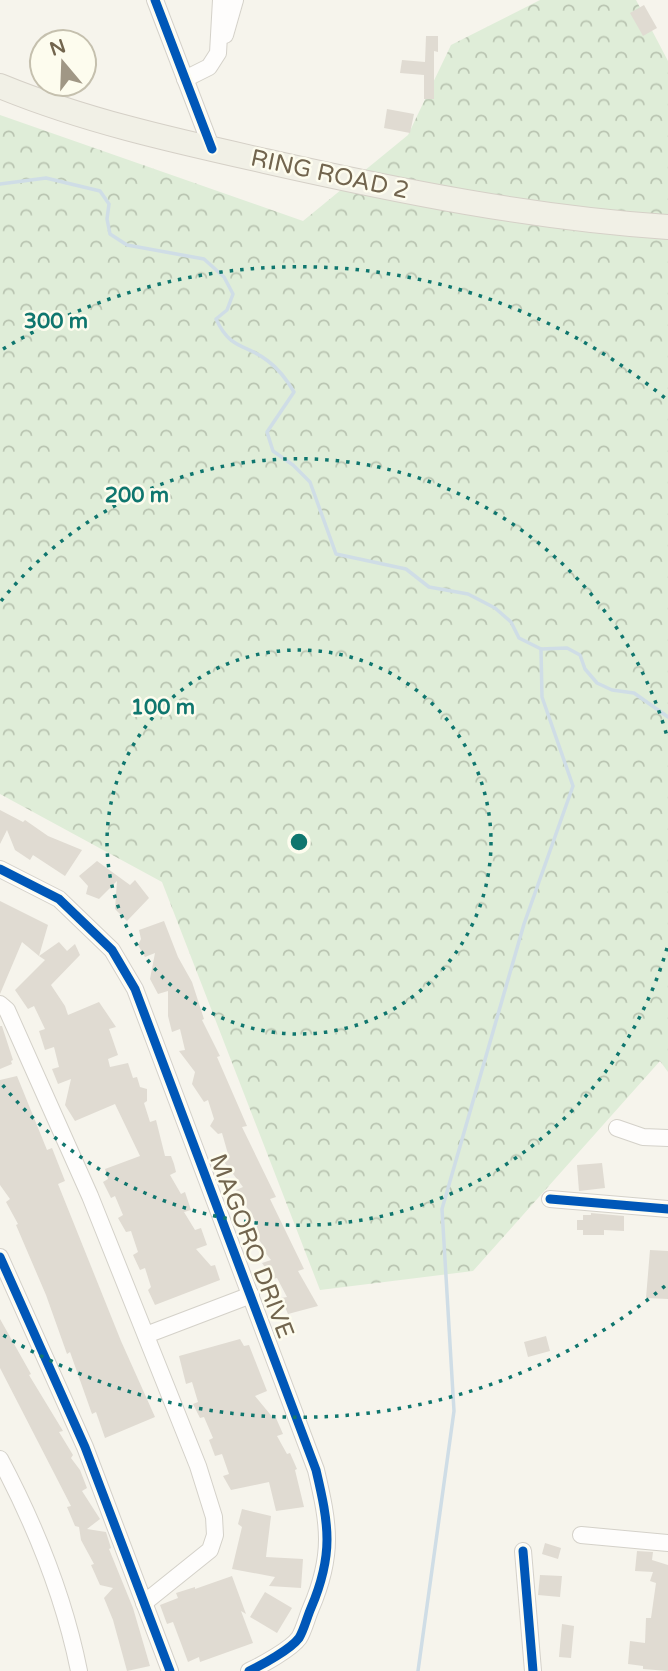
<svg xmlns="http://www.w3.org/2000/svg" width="668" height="1671" viewBox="0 0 668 1671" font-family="'Varela Round',sans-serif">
  <defs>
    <pattern id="forest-crowns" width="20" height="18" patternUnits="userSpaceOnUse" patternTransform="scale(1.75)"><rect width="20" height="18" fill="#dfedd8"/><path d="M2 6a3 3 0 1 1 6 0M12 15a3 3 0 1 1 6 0" fill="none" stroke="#b9c4b1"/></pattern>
  </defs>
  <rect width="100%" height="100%" fill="#f6f4ec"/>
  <path fill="url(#forest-crowns)" d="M540 0H636L668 61V1072L660 1061 473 1271 320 1290 162 882 0 794V115L303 221 408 135 451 45Z"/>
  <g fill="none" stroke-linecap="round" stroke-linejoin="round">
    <g stroke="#cfdde6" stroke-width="3.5">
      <path d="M0 184 46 178 100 191 109 204 107 219 110 234 127 245 204 259 224 277 233 294 227 310 216 319C231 351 245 343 268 361 280 370 287 380 294 392L267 432 273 451 293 465 310 482 336 554 406 569 429 587 468 594 495 608 511 622 519 638 541 649 567 648 580 655 585 669 597 683 612 690 634 693 668 717"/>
      <path d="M418 1671 454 1411 442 1209 524 924 573 786 542 697 541 649"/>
    </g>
  </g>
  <g fill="#e0dbd2">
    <path d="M644 5 657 28 643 36 630 13Z"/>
    <path d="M426 36H438V52L434 51V99H424V75L400 73 402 60 425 62Z"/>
    <path d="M387 109 414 114 410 133 384 128Z"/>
    <path d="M0 810 23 822 25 820 48 836 82 850 65 876 33 855 30 860 15 850 7 830 0 844Z"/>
    <path d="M97 861 130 885 135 880 149 898 127 921 115 909 117 881 99 899 86 894 88 886 79 876Z"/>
    <path d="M0 901 48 925 39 956 22 942 0 994Z"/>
    <path d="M164 921 178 957 192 982 204 1019 202 1020 220 1056 217 1057 247 1126 242 1127 276 1197 270 1199 304 1269 298 1271 318 1306 288 1314 281 1298 287 1297 277 1278 273 1279 262 1263 271 1260 264 1251 266 1250 253 1231 258 1225 236 1190 243 1187 221 1158 228 1154 222 1133 218 1134 210 1126 214 1119 208 1100 204 1102 192 1084 195 1072 179 1051 185 1050 180 1029 172 1032 168 1016V991L158 994 150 979 155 953 145 957 138 945 141 939 139 930Z"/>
    <path d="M59 942 67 951 75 944 80 955 51 985 65 1006 68 1015 99 1002 116 1027 109 1029 118 1055 108 1059 110 1067 128 1063 133 1078 137 1077 140 1087 147 1089V1101L144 1103 150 1122 156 1120 165 1156H171L174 1164 176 1172 170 1175 181 1194 185 1192 191 1210 184 1212 195 1230 201 1228 207 1245 196 1249 211 1266 215 1265 220 1280 155 1305 148 1290 151 1287 145 1268 140 1270 133 1255 138 1252 131 1231 126 1232 118 1218 123 1215 115 1196 111 1198 103 1182 108 1179 105 1169 140 1156 115 1104 75 1121 65 1105 71 1079 58 1084 52 1069 59 1067 54 1047 45 1050 39 1031 45 1029 34 1006 28 1009 15 990 45 960 39 956Z"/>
    <path d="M0 1026H2L13 1060 11 1061 12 1064 0 1069Z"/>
    <path d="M17 1076 47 1150 52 1148 65 1181 58 1184 121 1341 155 1417 105 1438 96 1412 92 1414 70 1352 67 1354 46 1295 16 1225 18 1224 6 1202 10 1199 0 1185V1080Z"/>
    <path d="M602 1163 605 1188 579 1191 577 1165Z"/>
    <path d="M591 1213 624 1216V1231L604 1230V1235H583V1230H577V1220H583V1215H591Z"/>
    <path d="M650 1250 668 1251V1299L646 1298Z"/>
    <path d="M0 1319 31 1374 29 1375 63 1431 59 1432 73 1455 71 1458 80 1470 87 1488 82 1491 100 1519 87 1529 106 1532 111 1548 109 1549 133 1608 150 1666 127 1671 113 1620 104 1598 113 1588 100 1585 91 1565 94 1564 81 1540 79 1527 75 1526 67 1507 71 1506 0 1368Z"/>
    <path d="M546 1336 550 1351 528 1357 524 1342Z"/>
    <path d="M240 1339 244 1346 249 1345 267 1391 255 1396 274 1419 276 1418 283 1434 277 1436 287 1454 290 1453 297 1469 295 1470 304 1507 276 1511 269 1482 231 1490 223 1476 229 1474 222 1454 215 1456 209 1440 213 1438 204 1417 200 1418 193 1404 198 1402 192 1382 186 1384 179 1356Z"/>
    <path d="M242 1509 271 1516 266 1557 303 1559 301 1588 269 1586 275 1577 232 1569 242 1527 238 1524Z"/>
    <path d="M545 1543 561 1548 558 1559 542 1554Z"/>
    <path d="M637 1551 653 1552 652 1560 668 1565V1671L643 1669V1666L628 1664 630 1641 645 1643 646 1618H651L656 1583 650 1581 653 1572 635 1571Z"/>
    <path d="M540 1575 562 1576 560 1597 538 1595Z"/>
    <path d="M232 1576 246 1614 241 1611 253 1643 200 1662 199 1657 188 1662 173 1622 167 1624 160 1605 178 1598 176 1593 195 1587V1589Z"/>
    <path d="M265 1592 292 1608 277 1633 250 1617Z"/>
    <path d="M562 1624 574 1626 571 1658 559 1657Z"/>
  </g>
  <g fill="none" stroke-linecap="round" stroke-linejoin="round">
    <defs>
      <g id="minor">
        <path d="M155 0 212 149"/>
        <path d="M225 35 235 0"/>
        <path d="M185 79 209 67 218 53 221 0"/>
        <path d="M0 869 59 899 112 950 135 989 316 1470C329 1525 334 1554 311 1608 307 1617 304 1630 299 1638 291 1649 262 1665 249 1671"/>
        <path d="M0 1004 7 1010 90 1196 198 1466 214 1517 215 1535 210 1550 144 1603"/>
        <path d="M617 1128 643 1137 668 1138"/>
        <path d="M550 1199 668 1209"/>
        <path d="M0 1257 85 1447 170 1671"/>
        <path d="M146 1335 251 1295"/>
        <path d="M0 1459C36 1527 64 1596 79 1671"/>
        <path d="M581 1535 668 1543"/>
        <path d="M523 1551 533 1671"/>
      </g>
      <path id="primary" d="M0 86C85 121 176 141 265 161 398 191 532 218 668 227"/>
    </defs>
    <use href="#minor" stroke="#d4d1c9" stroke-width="18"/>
    <use href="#primary" stroke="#d5d0c7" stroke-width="26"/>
    <use href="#minor" stroke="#fefdfc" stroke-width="16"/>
    <use href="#primary" stroke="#f1f0e6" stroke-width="24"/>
    <defs>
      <g id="cycleway">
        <path d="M155 0 212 149"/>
        <path d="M0 869 59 899 112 950 135 989 316 1470C329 1525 334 1554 311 1608 307 1617 304 1630 299 1638 291 1649 262 1665 249 1671"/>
        <path d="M550 1199 668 1209"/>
        <path d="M0 1257 85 1447 170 1671"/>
        <path d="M523 1551 533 1671"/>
      </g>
    </defs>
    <use href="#cycleway" stroke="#fdfcee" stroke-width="13"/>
    <use href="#cycleway" stroke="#0057b8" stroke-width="9"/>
  </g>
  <g fill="none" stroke="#0f766e" stroke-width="3.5" stroke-dasharray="3.5 7">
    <circle cx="299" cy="842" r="192"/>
    <path d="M667 948A383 383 0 0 1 1 1083M1 601A383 383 0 0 1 667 736"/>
    <path d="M665 1286A575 575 0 0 1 3 1335M3 349A575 575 0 0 1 665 398"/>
  </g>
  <g text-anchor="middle" stroke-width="5" stroke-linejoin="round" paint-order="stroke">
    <g font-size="24" fill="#72654e" stroke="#fdfcee">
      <text transform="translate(330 174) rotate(12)" y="8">RING ROAD 2</text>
      <text transform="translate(252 1246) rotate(69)" y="8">MAGORO DRIVE</text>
    </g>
  </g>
  <circle cx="299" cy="842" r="10" fill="#0f766e" stroke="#fdfcee" stroke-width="3.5"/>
  <g font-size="21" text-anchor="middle" font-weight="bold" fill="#0f766e" stroke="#fdfcee" stroke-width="5" stroke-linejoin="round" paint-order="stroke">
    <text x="56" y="328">300 m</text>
    <text x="137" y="502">200 m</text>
    <text x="163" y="714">100 m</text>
  </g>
  <g transform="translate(63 63) rotate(341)"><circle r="33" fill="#fdfcee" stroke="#c5c0ae" stroke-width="2"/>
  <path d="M0-5L12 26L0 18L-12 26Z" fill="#a09785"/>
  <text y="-10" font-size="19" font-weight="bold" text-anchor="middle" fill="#72654e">N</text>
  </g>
</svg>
